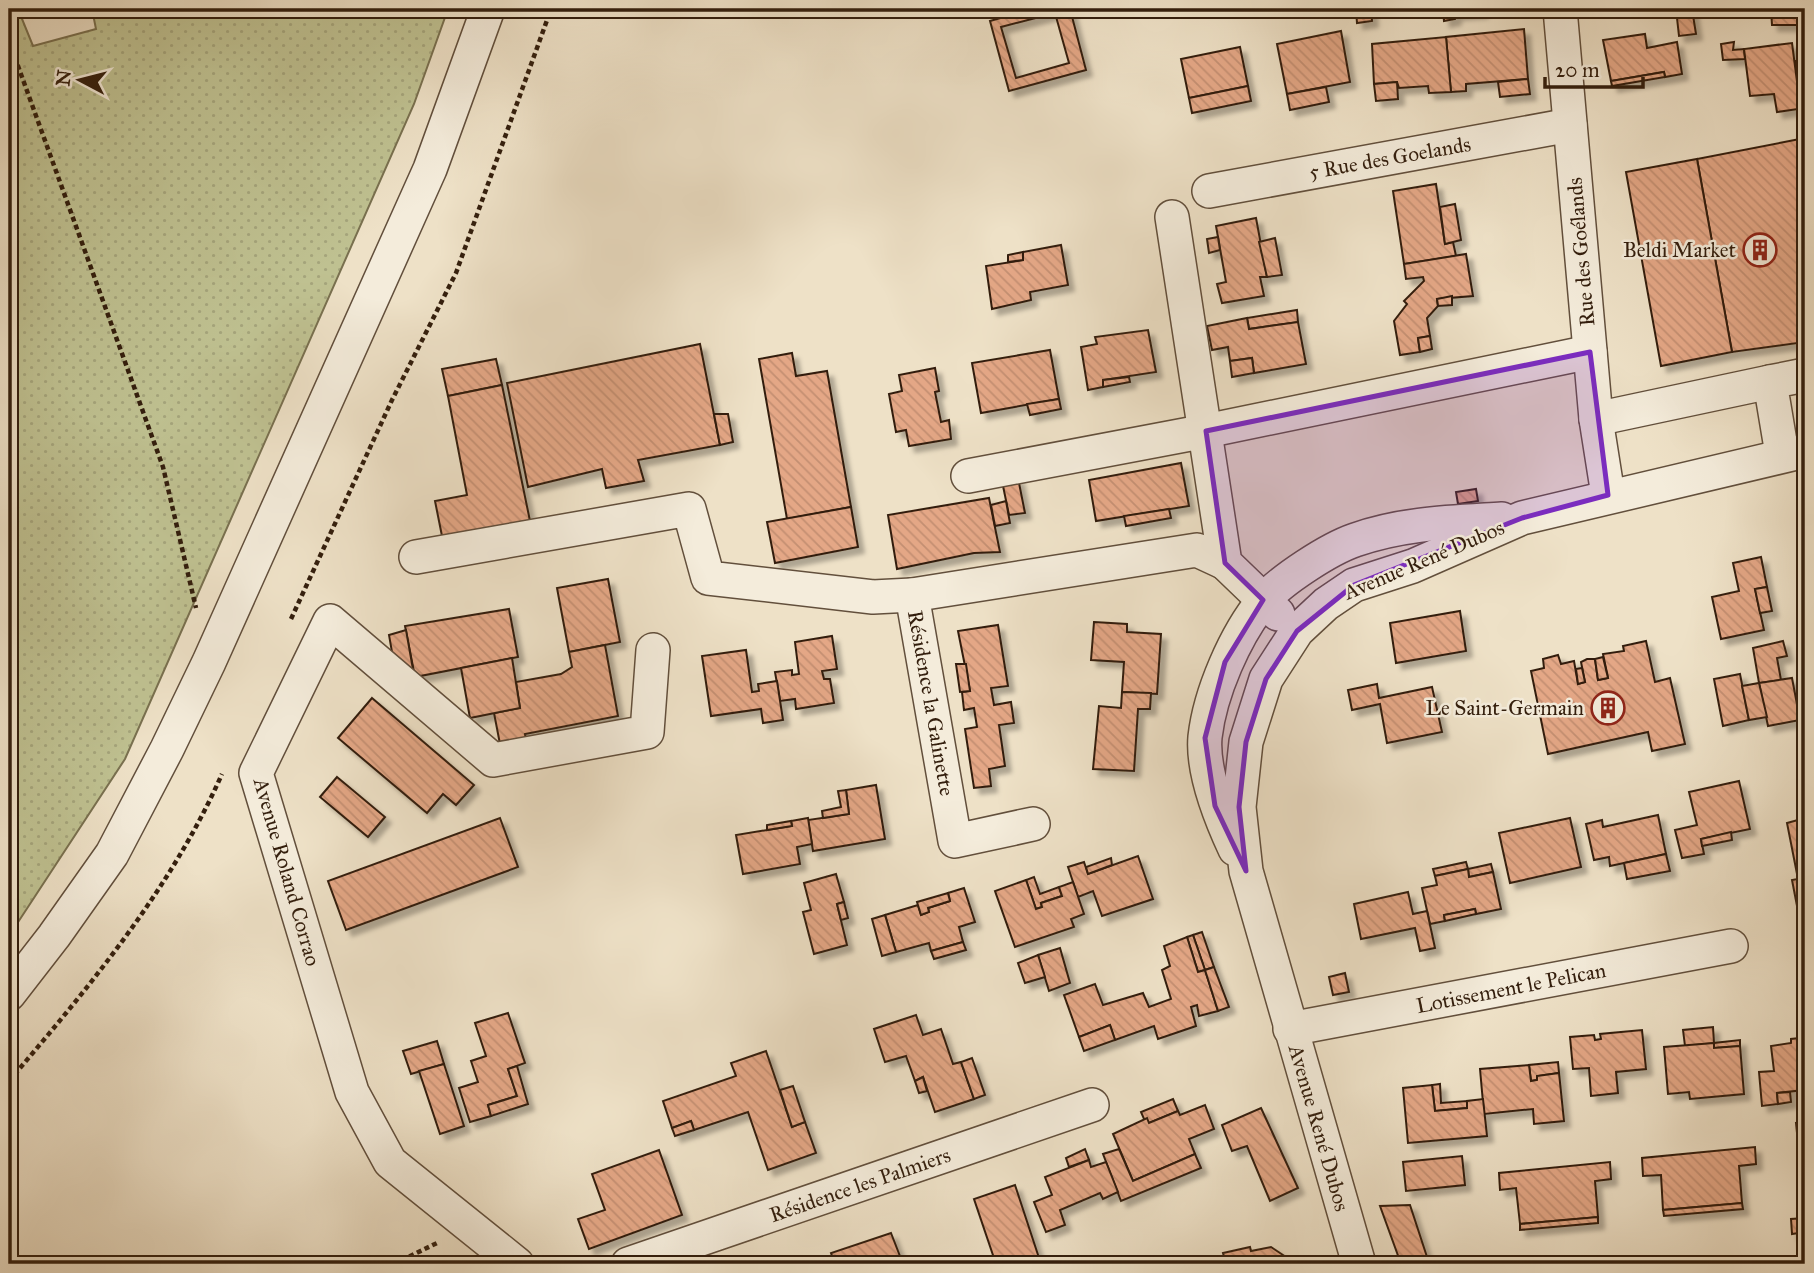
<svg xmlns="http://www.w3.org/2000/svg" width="1814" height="1273" viewBox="0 0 1814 1273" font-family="'IM FELL Great Primer',serif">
  <defs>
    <pattern id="grass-dots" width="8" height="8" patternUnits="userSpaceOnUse" patternTransform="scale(1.75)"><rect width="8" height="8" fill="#bfc191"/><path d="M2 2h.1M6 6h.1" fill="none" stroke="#a5a57c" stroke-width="1.8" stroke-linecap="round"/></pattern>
    <pattern id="building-back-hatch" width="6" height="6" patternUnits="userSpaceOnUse" patternTransform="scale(1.75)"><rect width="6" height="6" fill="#e4a786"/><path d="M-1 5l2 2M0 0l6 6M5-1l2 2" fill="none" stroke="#c48f72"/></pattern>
    <filter id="shadow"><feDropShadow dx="6" dy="6" stdDeviation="2" flood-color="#0004"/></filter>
  </defs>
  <rect width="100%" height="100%" fill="#eee1c7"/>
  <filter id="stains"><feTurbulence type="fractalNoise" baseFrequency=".00286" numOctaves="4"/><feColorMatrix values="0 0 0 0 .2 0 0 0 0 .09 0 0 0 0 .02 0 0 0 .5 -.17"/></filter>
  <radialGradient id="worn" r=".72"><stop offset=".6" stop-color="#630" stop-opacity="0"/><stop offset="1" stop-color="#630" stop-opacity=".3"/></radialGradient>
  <path fill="url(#grass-dots)" stroke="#79704f" stroke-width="2" d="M9 9H18L33 46 96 29 92 9H448L414 104 125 759 9 936Z"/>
  <g fill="url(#building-back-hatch)" stroke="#331e0d" stroke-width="2" fill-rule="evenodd" filter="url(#shadow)">
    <path d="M1032 9H1070L1086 70 1009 91 990 21ZM1055 13 1069 63 1016 78 1001 27Z"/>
    <path d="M1356 9H1371L1372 21 1357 23Z"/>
    <path d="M1443 9H1482V12L1455 14V19L1444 21Z"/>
    <path d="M1676 9H1692L1696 34 1679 36Z"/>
    <path d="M1771 9H1805V25H1772Z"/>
    <path d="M1524 29 1528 79 1466 84V91L1451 92 1446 37Z"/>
    <path d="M1341 31 1350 82 1287 94 1277 44Z"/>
    <path d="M1645 34 1647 48 1677 42 1682 74 1665 77 1664 72 1611 81 1603 40Z"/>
    <path d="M1446 37 1451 92 1429 93 1428 86 1399 88 1397 82 1374 84 1372 44Z"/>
    <path d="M1734 42 1733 50 1744 49 1745 59 1723 60 1721 44Z"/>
    <path d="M1792 43 1798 89 1805 88V108L1777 112 1774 94 1750 96 1744 49Z"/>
    <path d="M1240 47 1248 86 1189 98 1181 59Z"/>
    <path d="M1796 61H1804L1805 70 1796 72Z"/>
    <path d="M1664 72 1665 77 1612 86 1611 81Z"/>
    <path d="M1528 79 1530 94 1500 97 1498 82Z"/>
    <path d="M1397 82 1398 99 1376 101 1374 84Z"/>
    <path d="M1248 86 1251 101 1192 113 1189 98Z"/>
    <path d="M1326 87 1329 102 1290 110 1287 94Z"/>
    <path d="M1805 138V342L1732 352 1697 159Z"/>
    <path d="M1697 159 1732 352 1661 366 1626 172Z"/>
    <path d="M1436 184 1445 244 1453 242 1456 256 1404 264 1393 191Z"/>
    <path d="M1455 204 1461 240 1445 244 1440 207Z"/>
    <path d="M1256 218 1267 277H1260L1264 296 1222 303 1217 284 1226 282 1216 226Z"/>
    <path d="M1218 237 1220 250 1209 253 1207 239Z"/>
    <path d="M1275 238 1282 275 1267 277 1259 242Z"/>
    <path d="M1061 245 1068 285 1030 292 1031 300 992 309 986 266 1023 260V252Z"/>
    <path d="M1023 252V260L1008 262V255Z"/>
    <path d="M1466 254 1473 296 1437 299 1438 306 1427 318 1430 336 1418 338 1420 352 1400 355 1394 321 1407 304 1404 301 1424 281 1423 277 1406 279 1404 264Z"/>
    <path d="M1452 296V305L1438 306 1437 299Z"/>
    <path d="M1297 310 1298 322 1249 329 1247 318Z"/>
    <path d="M1247 318 1249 329 1298 322 1306 364 1254 373 1252 358 1230 361 1228 347 1212 350 1207 326Z"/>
    <path d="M1148 330 1156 372 1103 380V387L1088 390 1081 347 1097 344 1095 337Z"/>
    <path d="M1430 336 1432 349 1420 352 1418 338Z"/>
    <path d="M700 344 720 445 638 460 644 481 606 488 602 469 528 487 507 383Z"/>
    <path d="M1050 350 1059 399 981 413 972 363Z"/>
    <path d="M792 353 796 376 827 371 851 507 787 519 759 359Z"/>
    <path d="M1252 358 1254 373 1232 377 1230 361Z"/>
    <path d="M496 359 502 385 448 396 442 369Z"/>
    <path d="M935 368 939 391 935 392 941 422 949 420 951 439 909 446 906 430 896 432 889 394 902 391 899 375Z"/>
    <path d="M1129 377 1130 382 1103 387V380Z"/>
    <path d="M502 385 530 521 442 536 435 501 467 495 448 396Z"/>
    <path d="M1059 399 1061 409 1030 415 1027 404Z"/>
    <path d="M714 414H728L733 442 720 445Z"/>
    <path d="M1181 463 1189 506 1096 521 1089 480Z"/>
    <path d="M1018 478 1025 513 1009 515 1002 481Z"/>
    <path d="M1476 489 1478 501 1458 504 1456 492Z"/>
    <path d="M989 498 1000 552 974 553 897 569 888 515Z"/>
    <path d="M1006 501 1010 523 995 526 991 505Z"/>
    <path d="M851 507 858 547 775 563 767 522Z"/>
    <path d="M1169 509 1171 518 1126 526 1124 516Z"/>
    <path d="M1761 557 1767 587 1755 589 1764 630 1721 639 1712 597 1739 591 1733 563Z"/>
    <path d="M608 579 620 642 569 652 557 588Z"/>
    <path d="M1767 587 1772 611 1760 613 1755 589Z"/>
    <path d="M509 609 518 657 415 677 405 626Z"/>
    <path d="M1460 611 1466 651 1396 663 1390 623Z"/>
    <path d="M1094 622 1127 624V632L1161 634 1157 694 1122 692 1124 662 1091 660Z"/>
    <path d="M998 625 1008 686 991 688 994 705 1011 702 1014 723 999 725 1005 766 989 769 991 786 974 788 965 729 977 727 974 708 964 710 962 692 970 691 958 631Z"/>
    <path d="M406 630 414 675H396L389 635Z"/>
    <path d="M832 636 837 669 822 671 824 679H830L834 703 796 709 795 699 780 701 775 672 792 670V675L799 674 795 642Z"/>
    <path d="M1646 641 1655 682 1670 678 1685 744 1652 751 1648 732 1548 754 1531 671 1544 668 1543 659 1558 655 1561 664 1574 661 1578 684 1585 682 1581 662 1587 659H1595L1598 680 1608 678 1603 654 1624 651 1623 646Z"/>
    <path d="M1783 641 1787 656 1777 658 1781 680 1759 683 1753 648Z"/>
    <path d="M605 645 618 716 525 734 526 739 500 744 494 713 520 708 516 682 561 674 572 667 569 652Z"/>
    <path d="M746 650 752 692 759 691 758 684 777 681 783 720 763 723 761 709 711 716 702 656Z"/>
    <path d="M1603 657 1608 678 1598 680 1595 659Z"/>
    <path d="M512 658 520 708 470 718 461 668Z"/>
    <path d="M956 664H966L970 691 960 692Z"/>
    <path d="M1582 668 1585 682 1578 684 1576 669Z"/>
    <path d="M1740 674 1749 720 1723 726 1714 679Z"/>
    <path d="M1792 678 1800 720 1768 726 1759 683Z"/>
    <path d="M1759 683 1767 717 1749 720 1742 686Z"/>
    <path d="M1377 684 1379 698 1432 687 1442 732 1387 743 1380 704 1352 710 1348 690Z"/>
    <path d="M1122 692 1151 693 1150 709H1138L1134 771 1093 769 1099 706 1121 708Z"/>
    <path d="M372 698 474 785 456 805 443 794 427 813 338 738Z"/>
    <path d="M337 777 385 817 368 837 320 797Z"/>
    <path d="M1739 781 1750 829 1701 839 1704 854 1682 858 1675 830 1697 825 1689 792Z"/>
    <path d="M876 785 885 839 813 851 808 820 849 814 846 790Z"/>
    <path d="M846 790 849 814 823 818 822 811 841 807 838 791Z"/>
    <path d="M1658 815 1666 854 1610 866 1609 857 1594 860 1586 824 1602 820 1603 827Z"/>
    <path d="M500 818 518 867 346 930 328 881Z"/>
    <path d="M808 818 812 844 797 847 800 864 743 874 736 835 792 826 791 821Z"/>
    <path d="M1570 818 1581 867 1510 883 1499 833Z"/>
    <path d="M1805 818V903L1797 906 1792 880 1798 879 1787 823Z"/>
    <path d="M791 821 792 826 767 830V825Z"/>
    <path d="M1731 832 1732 840 1702 846 1701 839Z"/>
    <path d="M1666 854 1670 871 1627 879 1624 863Z"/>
    <path d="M1138 856 1153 899 1102 916 1093 891 1078 897 1068 867 1084 862 1088 874Z"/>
    <path d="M1111 858 1112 865 1088 874 1086 867Z"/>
    <path d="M1466 862 1468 869 1435 876 1433 869Z"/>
    <path d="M1491 864 1493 872 1469 877 1468 869Z"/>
    <path d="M1468 869 1469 877 1493 872 1501 909 1476 914 1475 909 1444 915 1445 921 1430 924 1422 888 1437 885 1435 876Z"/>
    <path d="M836 874 844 902 837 904 847 945 814 954 803 912 811 910 804 883Z"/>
    <path d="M1034 877 1040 894 1059 887 1062 896 1041 903 1042 907 1036 909 1026 880Z"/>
    <path d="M1026 880 1036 909 1042 907 1041 903 1062 896 1059 887 1073 882 1084 914 1071 919 1074 927 1015 947 995 891Z"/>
    <path d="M964 888 975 922 959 927 963 942 931 951 929 943 896 952 885 915 918 905 921 915 929 912 928 908 950 901 948 893Z"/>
    <path d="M1408 892 1413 914 1427 911 1435 948 1420 951 1415 928 1361 939 1354 904Z"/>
    <path d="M948 893 950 901 928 908 929 912 921 915 917 902Z"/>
    <path d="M844 902 848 918 841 920 837 904Z"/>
    <path d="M1475 909 1476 914 1445 921 1444 915Z"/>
    <path d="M885 915 896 952 882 956 872 919Z"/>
    <path d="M1202 932 1214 967 1205 970 1193 935Z"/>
    <path d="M1193 935 1205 970 1198 972 1187 937Z"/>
    <path d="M1187 937 1198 972 1205 970 1218 1011 1199 1016 1197 1005 1191 1007 1196 1026 1158 1039 1154 1026 1115 1040 1110 1025 1079 1037 1064 995 1095 984 1103 1005 1143 993 1149 1007 1171 999 1162 970 1170 966 1164 946Z"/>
    <path d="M963 942 966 950 934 959 931 951Z"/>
    <path d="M1060 948 1070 983 1049 991 1038 955Z"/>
    <path d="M1038 955 1045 977 1025 983 1018 963Z"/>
    <path d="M1214 967 1229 1007 1218 1011 1205 970Z"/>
    <path d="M1345 973 1349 992 1333 995 1329 977Z"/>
    <path d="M508 1013 525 1063 508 1069 517 1096 488 1105 491 1116 470 1122 459 1088 478 1082 471 1061 486 1056 475 1023Z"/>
    <path d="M916 1015 923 1035 941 1029 953 1064 961 1062 974 1099 935 1112 923 1077 915 1081 906 1056 885 1062 874 1029Z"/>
    <path d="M1110 1025 1115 1040 1084 1051 1079 1037Z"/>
    <path d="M1713 1027 1714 1043 1685 1046 1683 1030Z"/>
    <path d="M1642 1030 1646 1069 1616 1072 1618 1093 1591 1096 1589 1068 1573 1069 1570 1037 1594 1035 1595 1040 1601 1039 1600 1034Z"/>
    <path d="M1805 1037V1090H1804L1799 1038Z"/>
    <path d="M1799 1038 1804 1090 1777 1093 1778 1104 1762 1106 1759 1072 1774 1071 1771 1046 1791 1043V1039Z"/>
    <path d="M1740 1040V1046L1714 1048V1043Z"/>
    <path d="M437 1041 444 1064 411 1074 403 1051Z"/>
    <path d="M1714 1043V1048L1740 1046 1744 1094 1690 1099 1689 1092 1668 1094 1664 1047Z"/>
    <path d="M766 1051 792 1127 805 1122 816 1153 768 1170 748 1112 694 1130 691 1121 672 1128 663 1101 736 1076 731 1063Z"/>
    <path d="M972 1058 985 1095 974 1099 961 1062Z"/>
    <path d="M1558 1062 1559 1073 1537 1076V1080L1531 1081 1529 1065Z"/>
    <path d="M444 1064 464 1126 440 1134 419 1071Z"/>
    <path d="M1529 1065 1531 1081 1537 1080V1076L1559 1073 1564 1121 1534 1124 1533 1109 1484 1114 1480 1069Z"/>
    <path d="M517 1066 528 1104 491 1116 488 1105 517 1096 508 1069Z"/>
    <path d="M923 1077 927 1091 919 1093 915 1081Z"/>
    <path d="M1440 1084 1441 1103 1467 1101V1108L1435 1111 1432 1085Z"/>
    <path d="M1432 1085 1435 1111 1467 1108V1101L1483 1099 1487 1136 1408 1143 1403 1088Z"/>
    <path d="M793 1086 805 1122 792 1127 780 1090Z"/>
    <path d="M1790 1092 1791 1102 1778 1104 1777 1093Z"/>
    <path d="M1173 1099 1178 1111 1149 1123 1144 1119 1141 1112Z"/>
    <path d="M1205 1105 1214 1129 1189 1139 1195 1154 1133 1181 1113 1134 1147 1118 1149 1123 1178 1111 1180 1115Z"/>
    <path d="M1261 1108 1298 1188 1270 1201 1247 1146 1232 1151 1222 1125Z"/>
    <path d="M691 1121 694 1130 675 1136 672 1128Z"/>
    <path d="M1805 1122V1153H1799L1796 1123Z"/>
    <path d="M1755 1147 1756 1164 1739 1166 1742 1203 1663 1210 1661 1175 1643 1176 1642 1158Z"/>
    <path d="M1085 1149 1089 1160 1069 1167 1066 1158Z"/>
    <path d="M1119 1149 1133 1181 1195 1154 1201 1168 1121 1201 1103 1154Z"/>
    <path d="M659 1150 682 1215 589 1249 578 1219 605 1210 592 1174Z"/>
    <path d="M1462 1156 1465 1185 1406 1191 1403 1162Z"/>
    <path d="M1089 1160 1091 1167 1106 1162 1118 1192 1103 1199 1100 1193 1060 1210 1065 1225 1046 1232 1034 1202 1052 1195 1045 1177Z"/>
    <path d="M1610 1162 1611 1179 1595 1181 1598 1217 1520 1224 1516 1188 1500 1190 1499 1173Z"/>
    <path d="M1015 1185 1041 1264H996L974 1199Z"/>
    <path d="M1742 1203 1743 1209 1664 1216 1663 1210Z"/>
    <path d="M1410 1205 1428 1260 1400 1261 1380 1206Z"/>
    <path d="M1598 1217V1223L1520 1230V1224Z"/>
    <path d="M1805 1218V1232L1792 1234 1791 1219Z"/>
    <path d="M891 1233 903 1264H835L831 1253Z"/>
    <path d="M1250 1247 1251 1251 1271 1247 1289 1259 1290 1264H1226L1223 1253Z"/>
  </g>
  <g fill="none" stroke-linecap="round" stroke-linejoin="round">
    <defs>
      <g id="minor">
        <path d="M1560 9 1596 419 1608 495"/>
        <path d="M1209 191 1570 125"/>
        <path d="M1172 217 1225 563 1278 614"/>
        <path d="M1596 419 1770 382"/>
        <path d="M1782 454 1770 382 1805 375"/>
        <path d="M968 476 1206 431 1590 352"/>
        <path d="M416 557 689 509 708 578 873 597 912 595"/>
        <path d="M1033 824 955 841 912 595 1197 550 1225 563"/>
        <path d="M1235 849C1221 819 1202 771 1205 737 1210 693 1235 635 1263 601 1281 580 1329 549 1355 540 1402 523 1453 522 1502 519"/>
        <path d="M9 994 54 936 112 854 167 749 209 662 430 169 488 9"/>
        <path d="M1290 1029 1731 946"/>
        <path d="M517 1264 390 1162 352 1092 256 773 330 621 493 760 647 732 653 650"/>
        <path d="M628 1264 1092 1105"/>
        <path d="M1359 1264 1246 871 1239 807 1246 742 1266 679 1297 631 1326 604 1354 585 1413 566 1522 518 1805 451"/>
      </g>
    </defs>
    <use href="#minor" stroke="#624f3c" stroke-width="36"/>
    <g stroke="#331e0d" stroke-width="4.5" stroke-dasharray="5 3.5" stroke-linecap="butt">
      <path d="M9 41 163 467 196 608"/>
      <path d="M291 619 392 400 456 273 551 9"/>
      <path d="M9 1081C90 986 171 889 222 774"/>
      <path d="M394 1264 437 1243"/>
    </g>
    <use href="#minor" stroke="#f4ecdb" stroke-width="33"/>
  </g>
  <path fill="#7b2cbf" fill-opacity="0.2" stroke="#7b2cbf" stroke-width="5" stroke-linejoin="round" d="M1590 352 1608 495 1522 518 1354 585 1297 631 1266 679 1246 742 1239 807 1246 871 1215 806 1205 738 1225 662 1263 600 1225 563 1206 431Z"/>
  <defs>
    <symbol id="building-ring" viewBox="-11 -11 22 22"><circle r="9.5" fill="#f4ecdb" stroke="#8f2418" stroke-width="1.5"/><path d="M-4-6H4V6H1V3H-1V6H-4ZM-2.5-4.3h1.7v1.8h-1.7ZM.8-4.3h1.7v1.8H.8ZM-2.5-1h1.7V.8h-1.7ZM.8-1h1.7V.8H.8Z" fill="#8f2418"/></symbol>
  </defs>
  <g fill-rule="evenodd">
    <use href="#building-ring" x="1741" y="231" width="38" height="38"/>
    <use href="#building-ring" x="1589" y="689" width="38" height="38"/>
  </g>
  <g text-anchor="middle" stroke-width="5" stroke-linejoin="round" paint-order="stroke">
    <g font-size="21" fill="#331e0d" stroke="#f4ecdb">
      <text transform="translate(1390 158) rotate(-10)" y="7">5 Rue des Goelands</text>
      <text transform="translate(1581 252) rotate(-95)" y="7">Rue des Goélands</text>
      <text transform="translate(1424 560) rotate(-23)" y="7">Avenue René Dubos</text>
      <text transform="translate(931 703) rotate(80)" y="7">Résidence la Galinette</text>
      <text transform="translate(287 872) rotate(74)" y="7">Avenue Roland Corrao</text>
      <text transform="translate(1511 988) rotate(-11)" y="7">Lotissement le Pelican</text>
      <text transform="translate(1319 1128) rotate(74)" y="7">Avenue René Dubos</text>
      <text transform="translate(860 1185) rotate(-19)" y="7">Résidence les Palmiers</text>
    </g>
    <g font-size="21" fill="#331e0d" stroke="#f4ecdb" text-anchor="end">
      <text x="1736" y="257">Beldi Market</text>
      <text x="1584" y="715">Le Saint-Germain</text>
    </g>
  </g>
  <rect width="1814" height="1273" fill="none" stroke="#eee1c7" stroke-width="35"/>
  <rect x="10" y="10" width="1793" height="1252" fill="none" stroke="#331e0d" stroke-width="3.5"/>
  <rect x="18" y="18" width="1779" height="1238" fill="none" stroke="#331e0d" stroke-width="2"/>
  <g transform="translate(80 80) rotate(277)" stroke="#f4ecdb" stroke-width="5" paint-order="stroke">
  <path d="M0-5L12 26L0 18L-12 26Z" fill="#331e0d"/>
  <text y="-10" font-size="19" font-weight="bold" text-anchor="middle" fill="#331e0d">N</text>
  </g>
  <path d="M1545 77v10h98v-10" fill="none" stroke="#331e0d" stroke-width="3.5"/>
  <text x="1555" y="77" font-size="21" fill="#331e0d" stroke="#f4ecdb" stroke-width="5" paint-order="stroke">20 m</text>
  <rect width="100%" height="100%" filter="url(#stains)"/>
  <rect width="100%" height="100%" fill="url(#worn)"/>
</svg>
